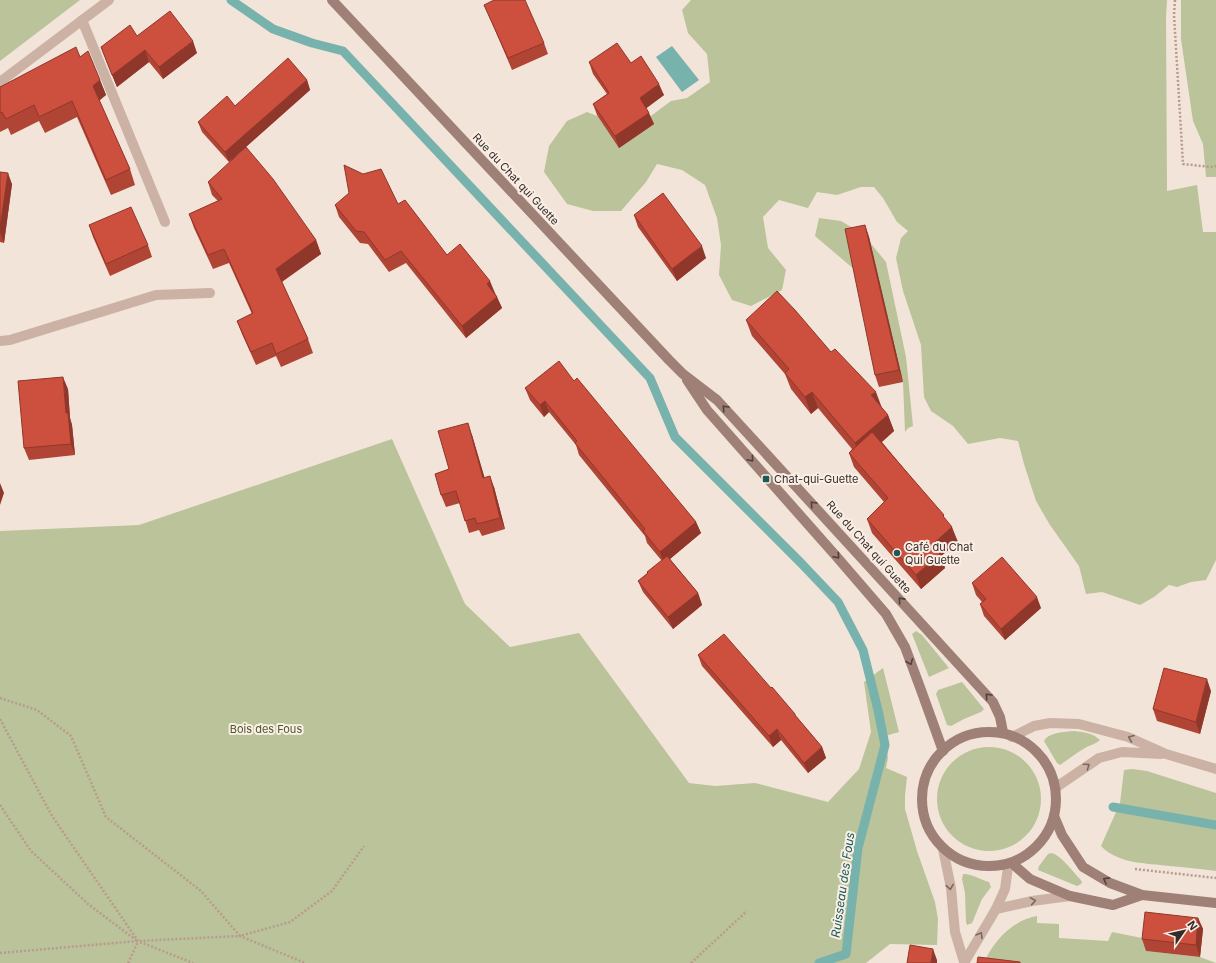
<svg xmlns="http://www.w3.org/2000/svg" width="1216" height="963" viewBox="0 0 1216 963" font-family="Inter,sans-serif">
  <rect width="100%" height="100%" fill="#f3e4da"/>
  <g fill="#bac399">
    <path d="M0 0H80L0 61Z"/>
    <path d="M691 0H1167L1166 17 1167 191 1197 185 1203 232H1216V560L1206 580 1191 582 1177 587 1169 585 1154 597 1140 605 1102 592 1086 594 1079 566 1050 525 1036 501 1024 464 1018 441 1000 438 968 444 953 426 931 411 924 397 921 345 903 291 896 258 901 238 908 231 897 222 883 198 874 187H861L837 195 817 192 808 208 779 200 763 217 768 248 786 270 782 290 751 306 732 300 719 275 721 245 717 218 705 185 682 170 657 164 646 182 621 211H593L567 204 544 172 549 146 567 121 587 112 625 127 640 124 671 101 687 98 710 82 707 54 688 33 682 10Z"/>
    <path d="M1181 0H1216V177H1206L1203 144 1193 121 1181 39Z"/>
    <path d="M819 218 841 221 863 234 886 262 906 357 913 426 908 428 905 432 903 382 855 270 815 236Z"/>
    <path d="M392 439 465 604 510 647 579 633 689 783 715 786 755 783 828 802 859 769 871 732 864 682 883 668 899 732 885 736 888 758 886 768 907 777 905 796V809L917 851 935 902 938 919 937 945 890 944 866 963H0V531L139 525Z"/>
    <path d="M916 631 922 635 949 668 929 677 912 634Z"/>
    <path d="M962 682 984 709 981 712 964 719 951 726 947 725 936 694 938 690Z"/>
    <path d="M1074 731C1083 732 1093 733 1100 740 1096 744 1090 745 1085 748 1076 753 1069 759 1060 765L1057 763 1044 741C1049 732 1065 732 1074 731Z"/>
    <circle cx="989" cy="799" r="52"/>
    <path d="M1132 769 1147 771 1216 793V871C1200 869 1185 867 1169 866 1146 863 1118 864 1101 846L1120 803 1124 770Z"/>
    <path d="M1051 853C1060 854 1073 872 1080 879L1082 882 1081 884 1077 886 1038 870 1039 866 1048 854Z"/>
    <path d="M963 874C969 873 982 880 989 882L991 887 982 899 972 923 967 925 966 922 965 893 962 879Z"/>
    <path d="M1037 916V923L1059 924V938L1108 941 1112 932 1147 939 1146 951 1200 957 1216 963H984C993 941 1013 920 1037 916Z"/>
  </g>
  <path fill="#77b2ad" d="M672 46 699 80 682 92 656 57Z"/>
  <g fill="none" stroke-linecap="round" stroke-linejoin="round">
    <g stroke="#77b2ad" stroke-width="9">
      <path d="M231 0 273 29 312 43 343 51 650 378 675 437 801 563 838 602 863 650 878 710 885 745 858 848 846 954 819 963"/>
      <path d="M1113 807 1216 825"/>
    </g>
    <g stroke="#b89b8f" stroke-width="2.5" stroke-dasharray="2 2" stroke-linecap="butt">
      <path d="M1175 0 1174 15 1183 164 1211 167 1216 166"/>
      <path d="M0 698 37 710 71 736 106 817 201 891 240 936 290 922 332 891 364 846"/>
      <path d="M0 719 52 816 138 941"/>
      <path d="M0 805 31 851 88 904 136 940"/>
      <path d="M1135 869 1216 878"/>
      <path d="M140 942 193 963"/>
      <path d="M0 953 138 941 240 936 305 963"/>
      <path d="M128 963 138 942"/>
      <path d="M691 963 747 911"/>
    </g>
    <path stroke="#ccb2a5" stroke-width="10" d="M0 341 10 340 156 295 210 293"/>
    <g stroke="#ccb2a5" stroke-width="10">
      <path d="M82 20 165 222"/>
      <path d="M0 82 109 0"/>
      <path d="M1012 737 1034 726 1050 723 1079 724 1128 737 1166 754 1216 769"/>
      <path d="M1055 788 1099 758 1122 752 1161 754"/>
    </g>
    <g stroke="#ccb2a5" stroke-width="10">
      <path d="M943 849 951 888 955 932 964 962"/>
      <path d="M996 909 1032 901 1070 896"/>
      <path d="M964 963 996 909 1005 889 1008 867"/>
    </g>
    <g stroke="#9f8076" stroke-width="10">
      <path d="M332 0 669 360 683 374 717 400 993 702 1000 717 1003 732"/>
      <path d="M687 380 707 410 836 556 886 614 905 647 921 690 943 751"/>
      <circle cx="989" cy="799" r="67"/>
      <path d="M1054 816 1062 835 1083 867 1110 883 1142 895 1216 903"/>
      <path d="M1014 865 1030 879 1070 896 1113 905 1142 895"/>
    </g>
  </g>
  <g fill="#b04435">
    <path d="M484 5 544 43 548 54 512 70 489 16Z"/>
    <path d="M137 36 197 53 163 79 149 62 117 87 101 47Z"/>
    <path d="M80 57 100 80 106 95 99 101 130 169 135 185 111 195 77 117 45 133 39 121 11 135 8 128 0 132V87Z"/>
    <path d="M589 62 631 63 664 95 646 108 654 124 619 148 597 115 593 104 607 94 593 74Z"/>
    <path d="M307 80 310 90 229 162 202 132 198 122 235 106Z"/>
    <path d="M0 172 12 184 4 243 0 242Z"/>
    <path d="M208 182 316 240 321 254 282 282 308 339 313 353 281 367 276 356 256 365 242 334 237 321 252 314 229 263 213 269 194 228 189 214 218 201 212 195Z"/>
    <path d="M398 204 447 255 495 293 502 308 466 338 406 263 389 272 368 244 360 243 339 217 335 205Z"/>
    <path d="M634 215 706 258 677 281 638 227Z"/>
    <path d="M89 225 148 245 152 257 110 276 93 237Z"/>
    <path d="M865 225 869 237 903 382 879 387 875 375Z"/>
    <path d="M746 320 831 352 888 415 894 431 882 442 946 520 958 542 941 556 945 568 921 589 872 533 867 519 884 502 854 467 849 453 852 449 818 408 811 414 791 389 785 374 752 336Z"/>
    <path d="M574 381 696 522 701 533 670 559 698 593 702 605 673 629 643 592 638 581 662 561 647 543 645 536 579 455 576 445 549 412 544 417 530 400 525 388Z"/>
    <path d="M68 389 70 418 72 425 75 455 29 460 24 448Z"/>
    <path d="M472 435 484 477 494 487 505 529 482 536 479 530 469 533 460 503 446 507 441 495 449 469Z"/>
    <path d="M972 583 1041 608 1005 640 984 616 980 604 982 602 976 595Z"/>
    <path d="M698 655 796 717 822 747 826 758 808 773 781 740 773 747 702 666Z"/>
    <path d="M1211 691 1200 734 1157 721 1153 709Z"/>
    <path d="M1198 918 1203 929 1200 957 1146 951 1142 939Z"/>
  </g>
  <g fill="#90372b">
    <path d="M193 41 197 53 163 79 159 67Z"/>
    <path d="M145 50 149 62 117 87 112 75Z"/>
    <path d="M100 80 106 95 98 101 93 86Z"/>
    <path d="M307 80 310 90 229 162 225 152Z"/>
    <path d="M659 84 664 95 644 110 640 98Z"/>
    <path d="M649 113 654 124 619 148 615 136Z"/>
    <path d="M8 173 12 184 4 243 0 233V228Z"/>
    <path d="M865 225 869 237 903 382 899 370Z"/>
    <path d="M316 240 321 254 281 282 276 269Z"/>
    <path d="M702 246 706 258 677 281 672 269Z"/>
    <path d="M490 281 495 293 491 296 487 284Z"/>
    <path d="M497 297 502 308 466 338 462 326Z"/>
    <path d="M63 377 68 389 70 418 72 425 75 455 71 444 66 413Z"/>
    <path d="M812 392 818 408 811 414 805 397Z"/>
    <path d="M876 392 882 408 871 395Z"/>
    <path d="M545 401 549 412 544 417 540 405Z"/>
    <path d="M888 415 894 431 861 460 855 443Z"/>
    <path d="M468 423 472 435 488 489 483 478Z"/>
    <path d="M490 476 494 487 505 529 500 518Z"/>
    <path d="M0 483 4 493 0 505Z"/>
    <path d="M696 522 701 533 664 564 660 552Z"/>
    <path d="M952 527 958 542 941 556 945 568 921 589 916 575 932 545Z"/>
    <path d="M698 593 702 605 673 629 668 617Z"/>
    <path d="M1037 597 1041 608 1005 640 1001 629Z"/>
    <path d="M1207 679 1211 691 1200 734 1196 722Z"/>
    <path d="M777 729 781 740 773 747 769 736Z"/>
    <path d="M822 747 826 758 808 773 804 763Z"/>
    <path d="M1198 918 1203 929 1200 957 1196 945Z"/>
    <path d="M933 949 937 960V963H931Z"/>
  </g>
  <g fill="#cd4f3e" stroke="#90372b">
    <path d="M494 0H525L544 43 508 58 484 5Z"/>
    <path d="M170 11 193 41 159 67 145 50 112 75 101 47 130 25 137 36Z"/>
    <path d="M617 43 631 63 641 56 659 84 640 98 649 113 615 136 593 104 609 93 589 62Z"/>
    <path d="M76 47 80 57 88 51 100 80 93 86 130 169 106 180 72 101 39 117 34 105 6 119 2 112 0 113V87Z"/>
    <path d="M288 58 307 80 225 152 198 122 227 96 235 106Z"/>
    <path d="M246 147 273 179 316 240 276 269 308 339 276 354 272 343 251 352 237 321 253 313 224 249 208 255 189 214 222 199 208 182Z"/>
    <path d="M344 165 363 174 381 169 398 204 405 200 447 255 460 244 490 281 487 284 497 297 462 326 401 251 385 260 364 232 356 231 335 205 349 193Z"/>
    <path d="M0 172 8 173 0 228Z"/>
    <path d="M663 193 702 246 672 269 634 215Z"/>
    <path d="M131 207 148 245 106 264 89 225Z"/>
    <path d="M865 225 899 370 875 375 845 229Z"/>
    <path d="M777 291 795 310 831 352 835 349 876 392 871 395 888 415 855 443 812 392 805 397 785 373 789 369 746 320Z"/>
    <path d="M559 361 574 381 577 378 696 522 660 552 643 531 645 529 575 443 577 441 545 401 540 405 525 388Z"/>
    <path d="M63 377 66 413H68L71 444 24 448 18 381Z"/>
    <path d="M468 423 483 478 490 476 500 518 477 524 475 518 465 521 456 491 441 495 435 474 449 469 438 431Z"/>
    <path d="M872 432 944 515 943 516 952 527 932 545 940 554 916 575 867 519 888 498 849 453Z"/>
    <path d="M667 556 698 593 668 617 638 581 648 573 647 572Z"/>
    <path d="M1002 557 1037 597 1001 629 980 604 986 599 972 583Z"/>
    <path d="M724 634 771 688 772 687 795 714V715L822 747 804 763 777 729 769 736 698 655Z"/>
    <path d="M1164 668 1207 679 1196 722 1153 709Z"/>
    <path d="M1145 912 1198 918 1196 945 1142 939Z"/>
    <path d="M910 945 933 949 931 963H907Z"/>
    <path d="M978 957 1020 962V963H977Z"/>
  </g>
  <defs><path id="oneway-chevron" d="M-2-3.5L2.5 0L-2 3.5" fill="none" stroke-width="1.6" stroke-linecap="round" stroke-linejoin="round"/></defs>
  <g stroke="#51403b">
    <use href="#oneway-chevron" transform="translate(725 408) rotate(-133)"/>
    <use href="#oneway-chevron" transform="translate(751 459) rotate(49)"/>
    <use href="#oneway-chevron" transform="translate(813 504) rotate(-133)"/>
    <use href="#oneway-chevron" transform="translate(837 556) rotate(49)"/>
    <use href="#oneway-chevron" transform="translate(901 600) rotate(-132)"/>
    <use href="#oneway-chevron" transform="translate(910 662) rotate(68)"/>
    <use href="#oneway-chevron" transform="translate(988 696) rotate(-133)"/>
    <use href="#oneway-chevron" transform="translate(1106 880) rotate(-152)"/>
  </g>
  <g stroke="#7a6760">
    <use href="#oneway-chevron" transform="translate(1131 738) rotate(-158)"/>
    <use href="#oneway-chevron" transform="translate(1087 766) rotate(-35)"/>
    <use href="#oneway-chevron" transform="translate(950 887) rotate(81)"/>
    <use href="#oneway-chevron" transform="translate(1033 901) rotate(-10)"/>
    <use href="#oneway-chevron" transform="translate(980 935) rotate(-59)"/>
  </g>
  <g fill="#1a5b57" stroke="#faefe6" stroke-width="1.5">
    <rect x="762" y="475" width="8" height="8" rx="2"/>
    <circle cx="897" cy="553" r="4"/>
  </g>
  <g text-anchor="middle" stroke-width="4" stroke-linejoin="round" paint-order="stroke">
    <g font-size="11" fill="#372a27" stroke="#faefe6">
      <text transform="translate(516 179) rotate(47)" y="4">Rue du Chat qui Guette</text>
      <text transform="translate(869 547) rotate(48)" y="4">Rue du Chat qui Guette</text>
    </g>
    <g font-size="11" fill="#372a27" stroke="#faefe6" text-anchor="start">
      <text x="774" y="483">Chat-qui-Guette</text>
      <text x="905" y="551">Café du Chat<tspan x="905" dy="13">Qui Guette</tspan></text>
    </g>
    <g font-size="11" fill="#4b5729" stroke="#faefe6">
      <text x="266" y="733">Bois des Fous</text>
    </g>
    <g font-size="12" font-style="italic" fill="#1a5b57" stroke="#faefe6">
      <text transform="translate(843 885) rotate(-82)" y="4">Ruisseau des Fous</text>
    </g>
  </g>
  <g transform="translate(1184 931) rotate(56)" stroke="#faefe6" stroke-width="3" paint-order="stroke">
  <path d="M0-3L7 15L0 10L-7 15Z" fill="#372a27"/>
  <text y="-6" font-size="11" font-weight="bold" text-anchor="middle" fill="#372a27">N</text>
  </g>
</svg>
